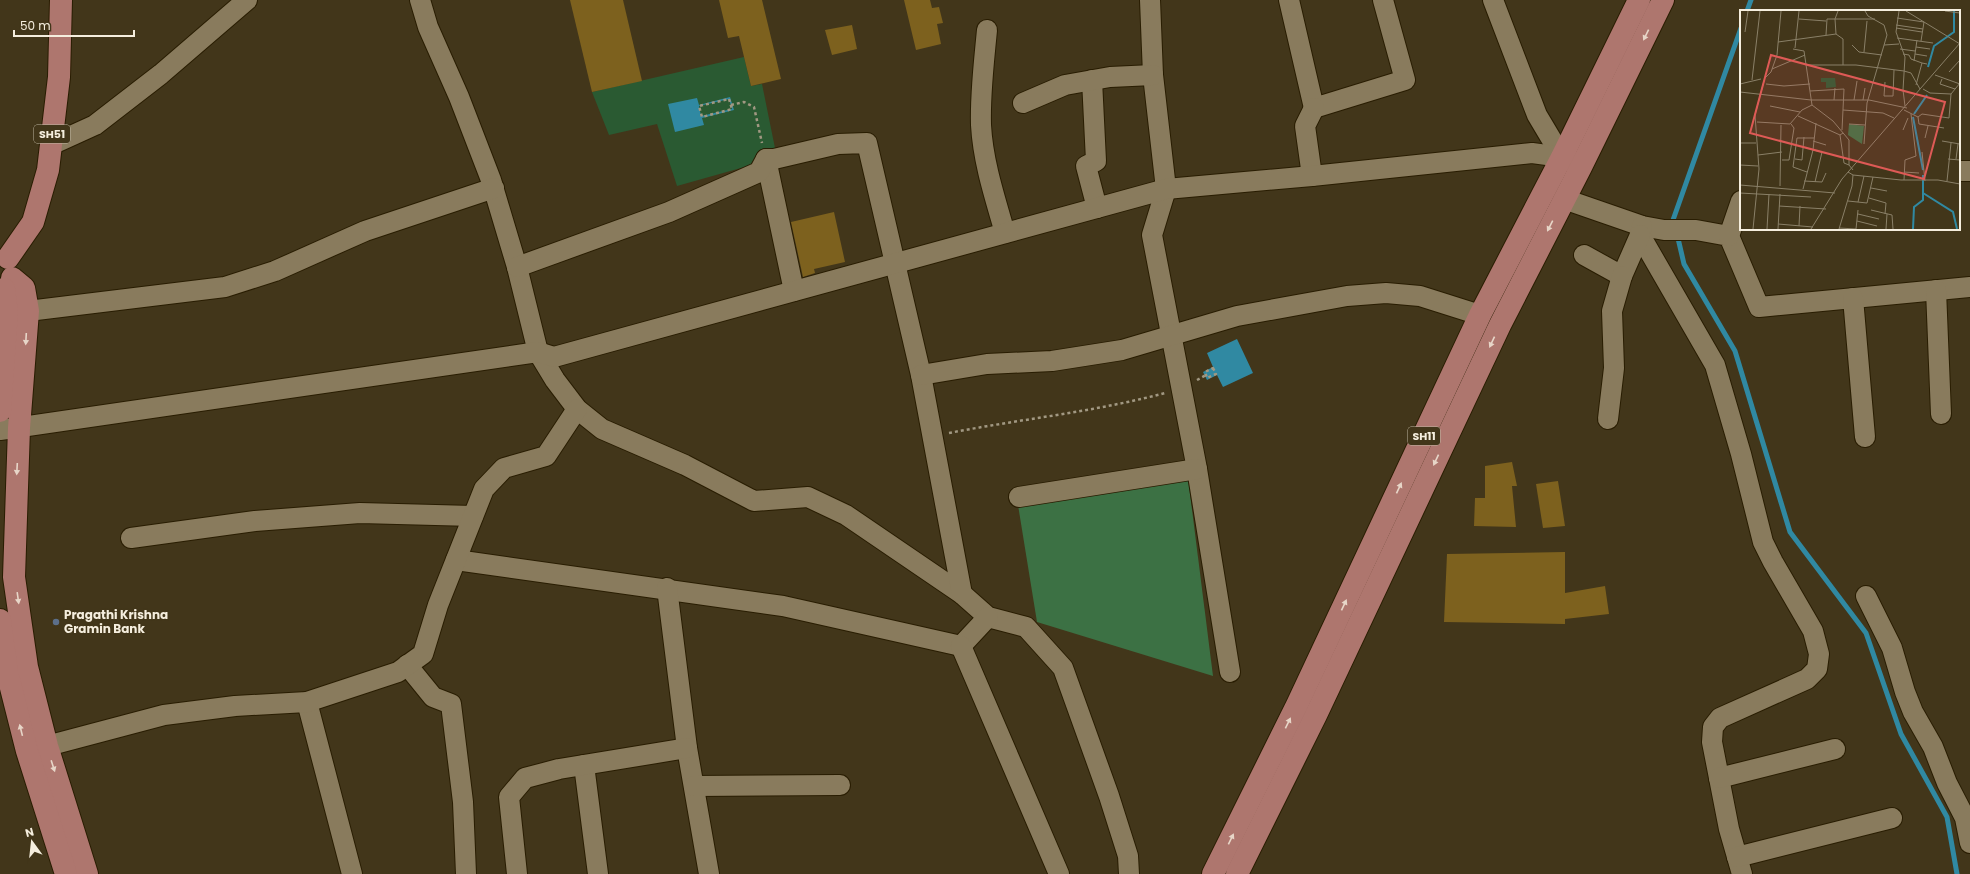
<svg xmlns="http://www.w3.org/2000/svg" width="1970" height="874" viewBox="0 0 1970 874" font-family="Poppins,sans-serif">
  <rect width="100%" height="100%" fill="#42361a"/>
  <path fill="#2a5a32" d="M744 57 751 86 762 84 776 153 748 166 677 186 657 124 609 135 592 92Z"/>
  <path fill="#3c7144" d="M1188 478 1213 676 1037 622 1018 505Z"/>
  <g fill="#3089a2" fill-rule="evenodd">
    <path d="M730 97 734 110 702 118 704 125 675 132 668 104 697 98 699 105ZM729 99 732 109 701 116 699 106Z"/>
    <path d="M1237 339 1253 373 1223 387 1217 375 1207 380 1203 372 1213 367 1207 353Z"/>
  </g>
  <g fill="none" stroke-linecap="round" stroke-linejoin="round">
    <g stroke="#3089a2" stroke-width="5">
      <path d="M1747 11 1751 0"/>
      <path d="M1675 226 1673 220 1741 28"/>
      <path d="M1677 234 1684 264 1735 351 1790 532 1866 633 1901 734 1947 817 1957 874"/>
    </g>
  </g>
  <g fill="#7d611e">
    <path d="M570 0H623L642 81 592 92Z"/>
    <path d="M719 0H762L781 79 751 86 739 36 728 38Z"/>
    <path d="M904 0H930L932 8 939 7 943 23 937 24 941 44 916 50Z"/>
    <path d="M852 25 857 49 832 55 825 30Z"/>
    <path d="M834 212 845 262 814 269 815 273 803 277 791 222Z"/>
    <path d="M1512 462 1517 486H1512L1516 527 1474 526 1475 498H1485V466Z"/>
    <path d="M1558 481 1565 526 1543 528 1536 484Z"/>
    <path d="M1565 552V593L1605 586 1609 614 1565 619V624L1444 622 1447 554Z"/>
  </g>
  <g fill="none" stroke-linecap="round" stroke-linejoin="round">
    <defs>
      <g id="minor">
        <path d="M420 0 428 27 459 97 491 180 517 267 538 352 555 380 577 409 602 429 685 465 754 501 808 497 846 515 962 594 988 617 1026 627 1063 668 1109 796 1128 856 1129 874"/>
        <path d="M1150 0 1153 75 1166 189 1152 235 1197 469 1230 672"/>
        <path d="M1289 0 1314 108 1405 80 1383 0"/>
        <path d="M1493 0 1537 115 1562 157"/>
        <path d="M987 30C984 62 980 93 981 125 983 162 995 198 1005 233"/>
        <path d="M1092 80 1096 161 1086 166 1097 208"/>
        <path d="M1023 103 1065 85 1110 77 1153 75"/>
        <path d="M51 145 95 125 161 74 247 0"/>
        <path d="M766 159 794 291"/>
        <path d="M1959 171H1970"/>
        <path d="M1312 176 1305 126 1314 108"/>
        <path d="M1564 199 1642 226 1664 230H1696L1729 236 1759 307 1970 287"/>
        <path d="M1642 226 1640 235 1715 365 1741 454 1763 542 1773 562 1813 631 1819 654 1817 669 1807 679 1720 718 1713 727 1712 742 1729 829 1742 874"/>
        <path d="M1729 236 1741 201"/>
        <path d="M1584 255 1622 276 1640 235"/>
        <path d="M517 267 669 212 759 172 766 159H774L838 144 867 143 921 375 962 594"/>
        <path d="M1936 290 1941 414"/>
        <path d="M1853 298 1865 437"/>
        <path d="M28 311 225 287 275 271 365 231 494 188"/>
        <path d="M921 375 987 364 1052 361 1122 350 1237 316 1347 296 1386 293 1420 296 1480 315"/>
        <path d="M1608 419 1614 368 1612 311 1622 276"/>
        <path d="M0 430 538 352 554 357 1166 189 1312 176 1532 153 1562 157 1575 164"/>
        <path d="M1019 497 1197 469"/>
        <path d="M131 538 255 521 360 513 473 516"/>
        <path d="M456 560 783 606 961 646 988 617"/>
        <path d="M667 588 687 748 709 874"/>
        <path d="M1866 596 1892 648 1905 692 1913 712 1933 747 1947 783 1965 818 1970 843"/>
        <path d="M961 646 1059 874"/>
        <path d="M407 665 433 697 451 704 463 802 466 874"/>
        <path d="M307 702 352 874"/>
        <path d="M47 746 164 715 235 706 307 702 398 672 423 654 438 605 484 489 504 468 546 456 577 409"/>
        <path d="M584 765 598 874"/>
        <path d="M1719 778 1835 749"/>
        <path d="M694 786 840 785"/>
        <path d="M1737 857 1892 818"/>
        <path d="M517 874 509 797 525 778 559 769 687 748"/>
      </g>
      <g id="major">
        <path d="M8 258 33 222 48 170 59 77 61 0"/>
        <path d="M12 278 24 288 28 311 19 428 14 577 27 667 47 746 87 874"/>
        <path d="M0 411 7 313 4 289"/>
        <path d="M0 620 7 672 27 751 66 874"/>
        <path d="M1213 874 1297 705 1480 315 1562 157 1639 0"/>
        <path d="M1237 874 1316 715 1500 325 1581 167 1663 0"/>
      </g>
    </defs>
    <use href="#minor" stroke="#291d02" stroke-width="22"/>
    <use href="#major" stroke="#291d02" stroke-width="24"/>
    <g stroke="#a19882" stroke-width="2.5" stroke-dasharray="3 3" stroke-linecap="butt">
      <path d="M729 99 732 109 702 117 699 106Z"/>
      <path d="M731 105 744 102 754 107 762 143"/>
      <path d="M1213 368 1216 374 1207 378 1205 372Z"/>
      <path d="M1197 380 1206 375"/>
      <path d="M949 433C1021 419 1094 412 1165 393"/>
    </g>
    <use href="#minor" stroke="#897b5d" stroke-width="20"/>
    <use href="#major" stroke="#ae766e" stroke-width="22"/>
  </g>
  <defs><path id="oneway-solid" d="M-6-.8H1V-3.2L6.5 0L1 3.2V.8H-6Z"/></defs>
  <g fill="#e7d6c8">
    <use href="#oneway-solid" transform="translate(1646 35) rotate(116)"/>
    <use href="#oneway-solid" transform="translate(1550 226) rotate(117)"/>
    <use href="#oneway-solid" transform="translate(26 339) rotate(93)"/>
    <use href="#oneway-solid" transform="translate(1492 342) rotate(115)"/>
    <use href="#oneway-solid" transform="translate(1436 460) rotate(115)"/>
    <use href="#oneway-solid" transform="translate(17 469) rotate(93)"/>
    <use href="#oneway-solid" transform="translate(1399 488) rotate(-65)"/>
    <use href="#oneway-solid" transform="translate(18 598) rotate(82)"/>
    <use href="#oneway-solid" transform="translate(1344 605) rotate(-65)"/>
    <use href="#oneway-solid" transform="translate(1288 723) rotate(-64)"/>
    <use href="#oneway-solid" transform="translate(21 730) rotate(-104)"/>
    <use href="#oneway-solid" transform="translate(53 766) rotate(72)"/>
    <use href="#oneway-solid" transform="translate(1231 839) rotate(-64)"/>
  </g>
  <circle fill="#5c6f8a" stroke="#42361a" stroke-width="1.5" cx="56" cy="622" r="4"/>
  <g text-anchor="middle" stroke-width="3" stroke-linejoin="round" paint-order="stroke">
    <g fill="#42361a" stroke="#bfb7a3" stroke-width="1">
      <rect x="34" y="125" width="36" height="18" rx="3"/>
      <rect x="1408" y="427" width="32" height="18" rx="3"/>
    </g>
    <g font-size="11" font-weight="bold" fill="#f5eede">
      <text x="52" y="138">SH51</text>
      <text x="1424" y="440">SH11</text>
    </g>
    <g font-size="12" font-weight="bold" fill="#f5eede" stroke="#42361a" text-anchor="start">
      <text x="64" y="619">Pragathi Krishna<tspan x="64" dy="14">Gramin Bank</tspan></text>
    </g>
  </g>
  <g transform="translate(1740 10)">
    <rect width="220" height="220" fill="#42361a"/>
    <path d="M81 68H95L96 77 86 78V72H81Z" fill="#2a5a32"/>
    <path d="M109 114 124 116 122 134 108 125Z" fill="#3c7144"/>
    <path fill="none" stroke="#3089a2" stroke-width="2" d="M188 57 194 36 214 22V1M174 104 187 85M173 107 183 160M183 183 213 202 217 219M173 219 174 197 183 190V165"/>
    <path fill="none" stroke="#8a8068" stroke-width="1" d="M159 1 156 22 165 47 163 80 165 96M166 1 220 34M205 1 220 3M157 8 184 12M59 9 86 11M156 15 183 19M156 18 182 22M5 22 8 1M96 24 103 29V55M86 25 87 9H135M157 28 193 33M181 31 184 12M38 32 96 24 95 9 98 1M112 35 119 42 142 45M144 35 159 34M176 37 190 39M55 38 59 1M53 39 64 41 72 95 93 111 109 130V155L113 160M160 39 175 41M124 42 127 11M163 44 169 45 171 49 182 53M175 44 187 46M174 51 177 30M68 55H116L164 61 171 63 180 79M32 59 65 45M209 62 220 50M195 65 220 74M25 68 31 62 37 45 41 1M202 69 200 74 215 79M12 70 20 1M145 72 144 86H153L154 60M0 74 21 69M26 74 44 76 70 74M176 75 182 53 187 54M183 79 190 83 211 84M70 81 104 79 102 120M0 82 71 90H129L167 98M211 84 220 73M94 90 95 78M114 90 117 71M123 90 125 78M30 96 60 102M103 100 143 103 154 108M164 100 178 107 179 114 204 118M58 106 100 125 103 123M178 107 182 104 209 108 211 84M17 112 50 114 62 100 72 95M109 114 125 115M163 120 168 108M100 125 104 153 109 155M185 128 188 116M73 131 86 135M202 131 220 134M0 133H16M124 134 127 93 147 25 144 15 128 6 125 1M73 140 82 142 75 172M182 142 185 171M18 145 42 142M55 149 62 150 64 127M208 149 220 150M216 149 218 134M42 150H49L54 118 51 114M0 155 18 156M67 162 53 157 57 128H74M108 162 113 165 161 170H198L220 174M164 162 179 163M164 170 165 150 176 146 171 104M64 171 82 172 86 163M207 171 211 133M0 175 95 183M40 176 41 115M131 178 147 181M63 179 73 140 76 113M0 183 71 187M129 188 146 193 145 204M108 191 127 193 133 167M118 192 124 166M39 196 86 199M131 200 152 205 153 219M118 204 139 209M117 211 137 216M38 214 73 217M59 216 60 196M99 218 116 219M13 219 19 159 15 105 24 71M27 219 29 184M38 219 40 184M71 219 102 169 220 33M99 219 112 176 113 165M116 219 118 200M146 219 147 204"/>
    <path fill="#de5a56" fill-opacity="0.15" stroke="#de5a56" stroke-width="2" d="M31 45 205 92 184 169 10 123Z"/>
    <rect width="220" height="220" fill="none" stroke="#f5eede" stroke-width="2"/>
  </g>
  <g transform="translate(32 842) rotate(345)" stroke="#42361a" stroke-width="3" paint-order="stroke">
  <path d="M0-3L7 15L0 10L-7 15Z" fill="#f5eede"/>
  <text y="-6" font-size="11" font-weight="bold" text-anchor="middle" fill="#f5eede">N</text>
  </g>
  <path d="M14 30v6h120v-6" fill="none" stroke="#f5eede" stroke-width="2"/>
  <text x="20" y="30" font-size="12" fill="#f5eede" stroke="#42361a" stroke-width="3" paint-order="stroke">50 m</text>
</svg>
